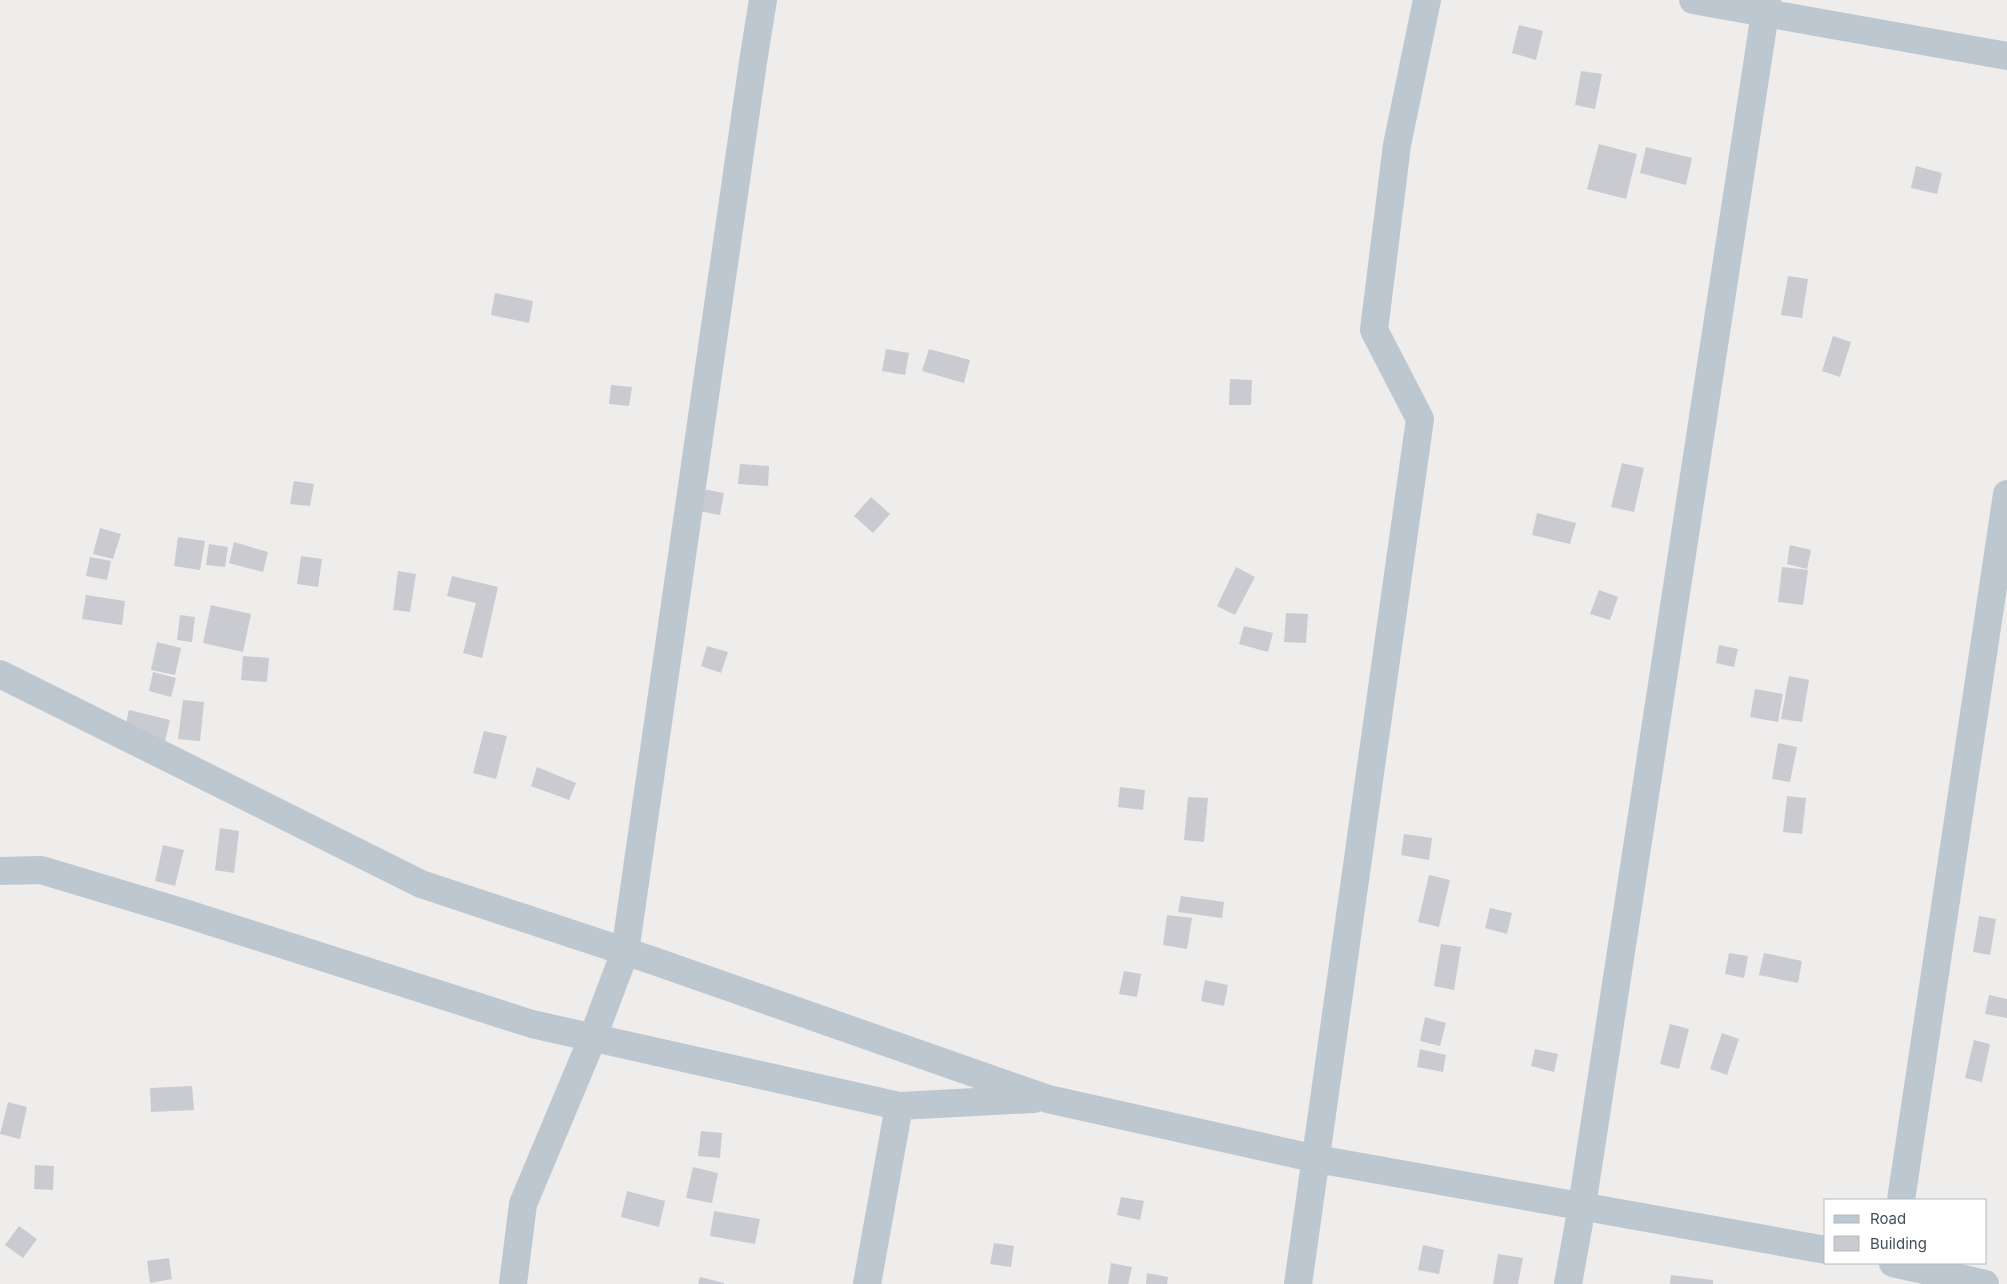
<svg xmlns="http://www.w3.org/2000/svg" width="2007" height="1284" viewBox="0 0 2007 1284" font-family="Inter,sans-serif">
  <rect width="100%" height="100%" fill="#efecec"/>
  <g fill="#c9cbd1">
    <path d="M1519 25 1543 31 1536 60 1512 53Z"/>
    <path d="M1581 71 1602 74 1595 109 1575 105Z"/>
    <path d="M1599 144 1637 154 1626 199 1587 189Z"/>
    <path d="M1646 147 1692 158 1686 185 1640 173Z"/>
    <path d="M1916 166 1942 173 1937 194 1911 188Z"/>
    <path d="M1788 276 1808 279 1802 318 1781 315Z"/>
    <path d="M495 293 533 301 529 323 491 315Z"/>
    <path d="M1833 336 1851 342 1840 377 1822 371Z"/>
    <path d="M886 349 909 353 905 375 882 371Z"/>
    <path d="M929 349 970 360 964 383 922 371Z"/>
    <path d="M1230 379 1252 380 1251 405H1229Z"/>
    <path d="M611 385 632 387 629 406 609 404Z"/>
    <path d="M1622 463 1644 468 1634 512 1611 507Z"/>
    <path d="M740 464 769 466 768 486 738 484Z"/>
    <path d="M294 481 314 484 310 506 290 504Z"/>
    <path d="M703 489 724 493 720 515 699 511Z"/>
    <path d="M871 497 890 514 873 533 854 516Z"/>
    <path d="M1537 513 1576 523 1570 544 1532 535Z"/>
    <path d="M100 528 121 534 113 559 93 554Z"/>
    <path d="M178 537 205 541 200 570 174 566Z"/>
    <path d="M234 542 268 552 263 572 229 563Z"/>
    <path d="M209 544 228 547 225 567 206 565Z"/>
    <path d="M1790 545 1811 550 1807 569 1787 564Z"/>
    <path d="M301 556 322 559 318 587 297 584Z"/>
    <path d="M90 557 111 561 107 580 86 576Z"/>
    <path d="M1236 567 1255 577 1235 615 1217 606Z"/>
    <path d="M1782 567 1808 570 1803 605 1778 602Z"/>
    <path d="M398 571 416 574 410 612 393 610Z"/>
    <path d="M452 576 498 587 482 658 463 653 476 603 447 596Z"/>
    <path d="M1599 590 1618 597 1610 620 1590 614Z"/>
    <path d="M86 595 125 601 122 625 82 619Z"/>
    <path d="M211 605 251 614 243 652 203 643Z"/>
    <path d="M1286 613 1308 614 1306 643 1284 642Z"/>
    <path d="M180 615 195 617 192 642 177 640Z"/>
    <path d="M1244 626 1273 633 1268 652 1239 644Z"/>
    <path d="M157 642 181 648 175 675 151 670Z"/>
    <path d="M1719 645 1738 649 1734 667 1716 663Z"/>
    <path d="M707 646 728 652 721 673 701 666Z"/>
    <path d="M243 656 269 658 267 682 241 680Z"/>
    <path d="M153 672 176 678 171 697 149 691Z"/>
    <path d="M1789 676 1809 680 1802 722 1781 719Z"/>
    <path d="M1755 689 1783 694 1778 722 1750 717Z"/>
    <path d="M183 700 204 702 200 741 178 739Z"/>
    <path d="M129 710 170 720 165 741 124 732Z"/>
    <path d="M484 731 507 736 496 779 473 773Z"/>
    <path d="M1778 743 1797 747 1790 782 1772 779Z"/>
    <path d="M537 767 576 783 569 800 531 786Z"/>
    <path d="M1120 787 1145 790 1143 810 1118 807Z"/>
    <path d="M1787 796 1806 798 1802 834 1783 832Z"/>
    <path d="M1188 797 1208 798 1204 842 1184 840Z"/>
    <path d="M220 828 239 831 234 873 215 870Z"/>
    <path d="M1404 834 1432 838 1429 860 1401 855Z"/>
    <path d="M163 845 184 850 175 886 155 881Z"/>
    <path d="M1429 875 1450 880 1439 927 1418 922Z"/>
    <path d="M1181 896 1224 902 1222 918 1178 912Z"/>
    <path d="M1490 908 1512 913 1507 934 1485 928Z"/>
    <path d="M1167 915 1192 918 1187 949 1163 945Z"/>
    <path d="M1979 916 1996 919 1990 955 1973 952Z"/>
    <path d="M1441 944 1461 947 1454 990 1434 986Z"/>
    <path d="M1729 953 1748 956 1744 978 1725 974Z"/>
    <path d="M1764 953 1802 961 1798 983 1759 975Z"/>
    <path d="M1124 971 1141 974 1137 997 1119 994Z"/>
    <path d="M1205 980 1228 985 1224 1006 1201 1001Z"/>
    <path d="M1989 995 2007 999V1018L1985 1014Z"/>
    <path d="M1425 1017 1446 1023 1440 1046 1420 1041Z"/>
    <path d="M1670 1024 1689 1029 1679 1069 1660 1064Z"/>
    <path d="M1722 1033 1739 1039 1727 1075 1710 1069Z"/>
    <path d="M1974 1040 1990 1044 1982 1082 1965 1078Z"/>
    <path d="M1420 1049 1446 1055 1443 1072 1417 1067Z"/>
    <path d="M1535 1049 1558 1054 1554 1072 1531 1066Z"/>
    <path d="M192 1086 194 1110 151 1112 150 1088Z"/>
    <path d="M8 1102 27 1107 20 1139 0 1134Z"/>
    <path d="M701 1131 722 1133 720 1158 698 1156Z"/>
    <path d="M35 1165 54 1166 53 1190 34 1189Z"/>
    <path d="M693 1167 718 1173 712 1203 686 1198Z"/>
    <path d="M627 1191 665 1201 659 1227 621 1217Z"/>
    <path d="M1121 1197 1144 1201 1140 1220 1117 1215Z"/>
    <path d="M714 1211 760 1219 755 1244 710 1236Z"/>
    <path d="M19 1226 37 1239 23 1258 5 1245Z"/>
    <path d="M994 1243 1014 1246 1011 1267 990 1264Z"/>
    <path d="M1423 1245 1444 1250 1439 1274 1418 1270Z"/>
    <path d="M1498 1254 1523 1258 1518 1284H1493Z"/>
    <path d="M169 1258 172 1279 150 1283 147 1261Z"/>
    <path d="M1111 1263 1132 1267 1128 1284H1108Z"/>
    <path d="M1147 1273 1168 1277 1167 1284H1146Z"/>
    <path d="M1671 1275 1713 1280V1284H1670Z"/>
    <path d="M700 1277 724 1283V1284H698Z"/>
  </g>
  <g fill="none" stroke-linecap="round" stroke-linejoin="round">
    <g stroke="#bdc7cf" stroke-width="28">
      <path d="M1693 0 2007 56"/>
      <path d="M0 674 421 884 654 961 1048 1099 1317 1159 1826 1250"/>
      <path d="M0 871 41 870 181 912 532 1024 899 1106 1034 1099"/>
      <path d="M1901 1200 2007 494"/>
      <path d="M1893 1263 1985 1284"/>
      <path d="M513 1284 523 1204 593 1037 625 952 753 62 763 0"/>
      <path d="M867 1284 899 1106"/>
      <path d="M1298 1284 1420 419 1374 330 1397 145 1427 0"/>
      <path d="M1568 1284 1582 1206 1767 0"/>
    </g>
  </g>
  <rect x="1824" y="1199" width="162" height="65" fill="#ffffff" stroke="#b5b9bd"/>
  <rect x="1834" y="1215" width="25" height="8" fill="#bdc7cf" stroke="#b5b9bd"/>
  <text x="1870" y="1224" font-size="15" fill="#454f59">Road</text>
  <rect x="1834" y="1236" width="25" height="15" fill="#c9cbd1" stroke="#b5b9bd"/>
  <text x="1870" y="1249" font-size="15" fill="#454f59">Building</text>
</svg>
